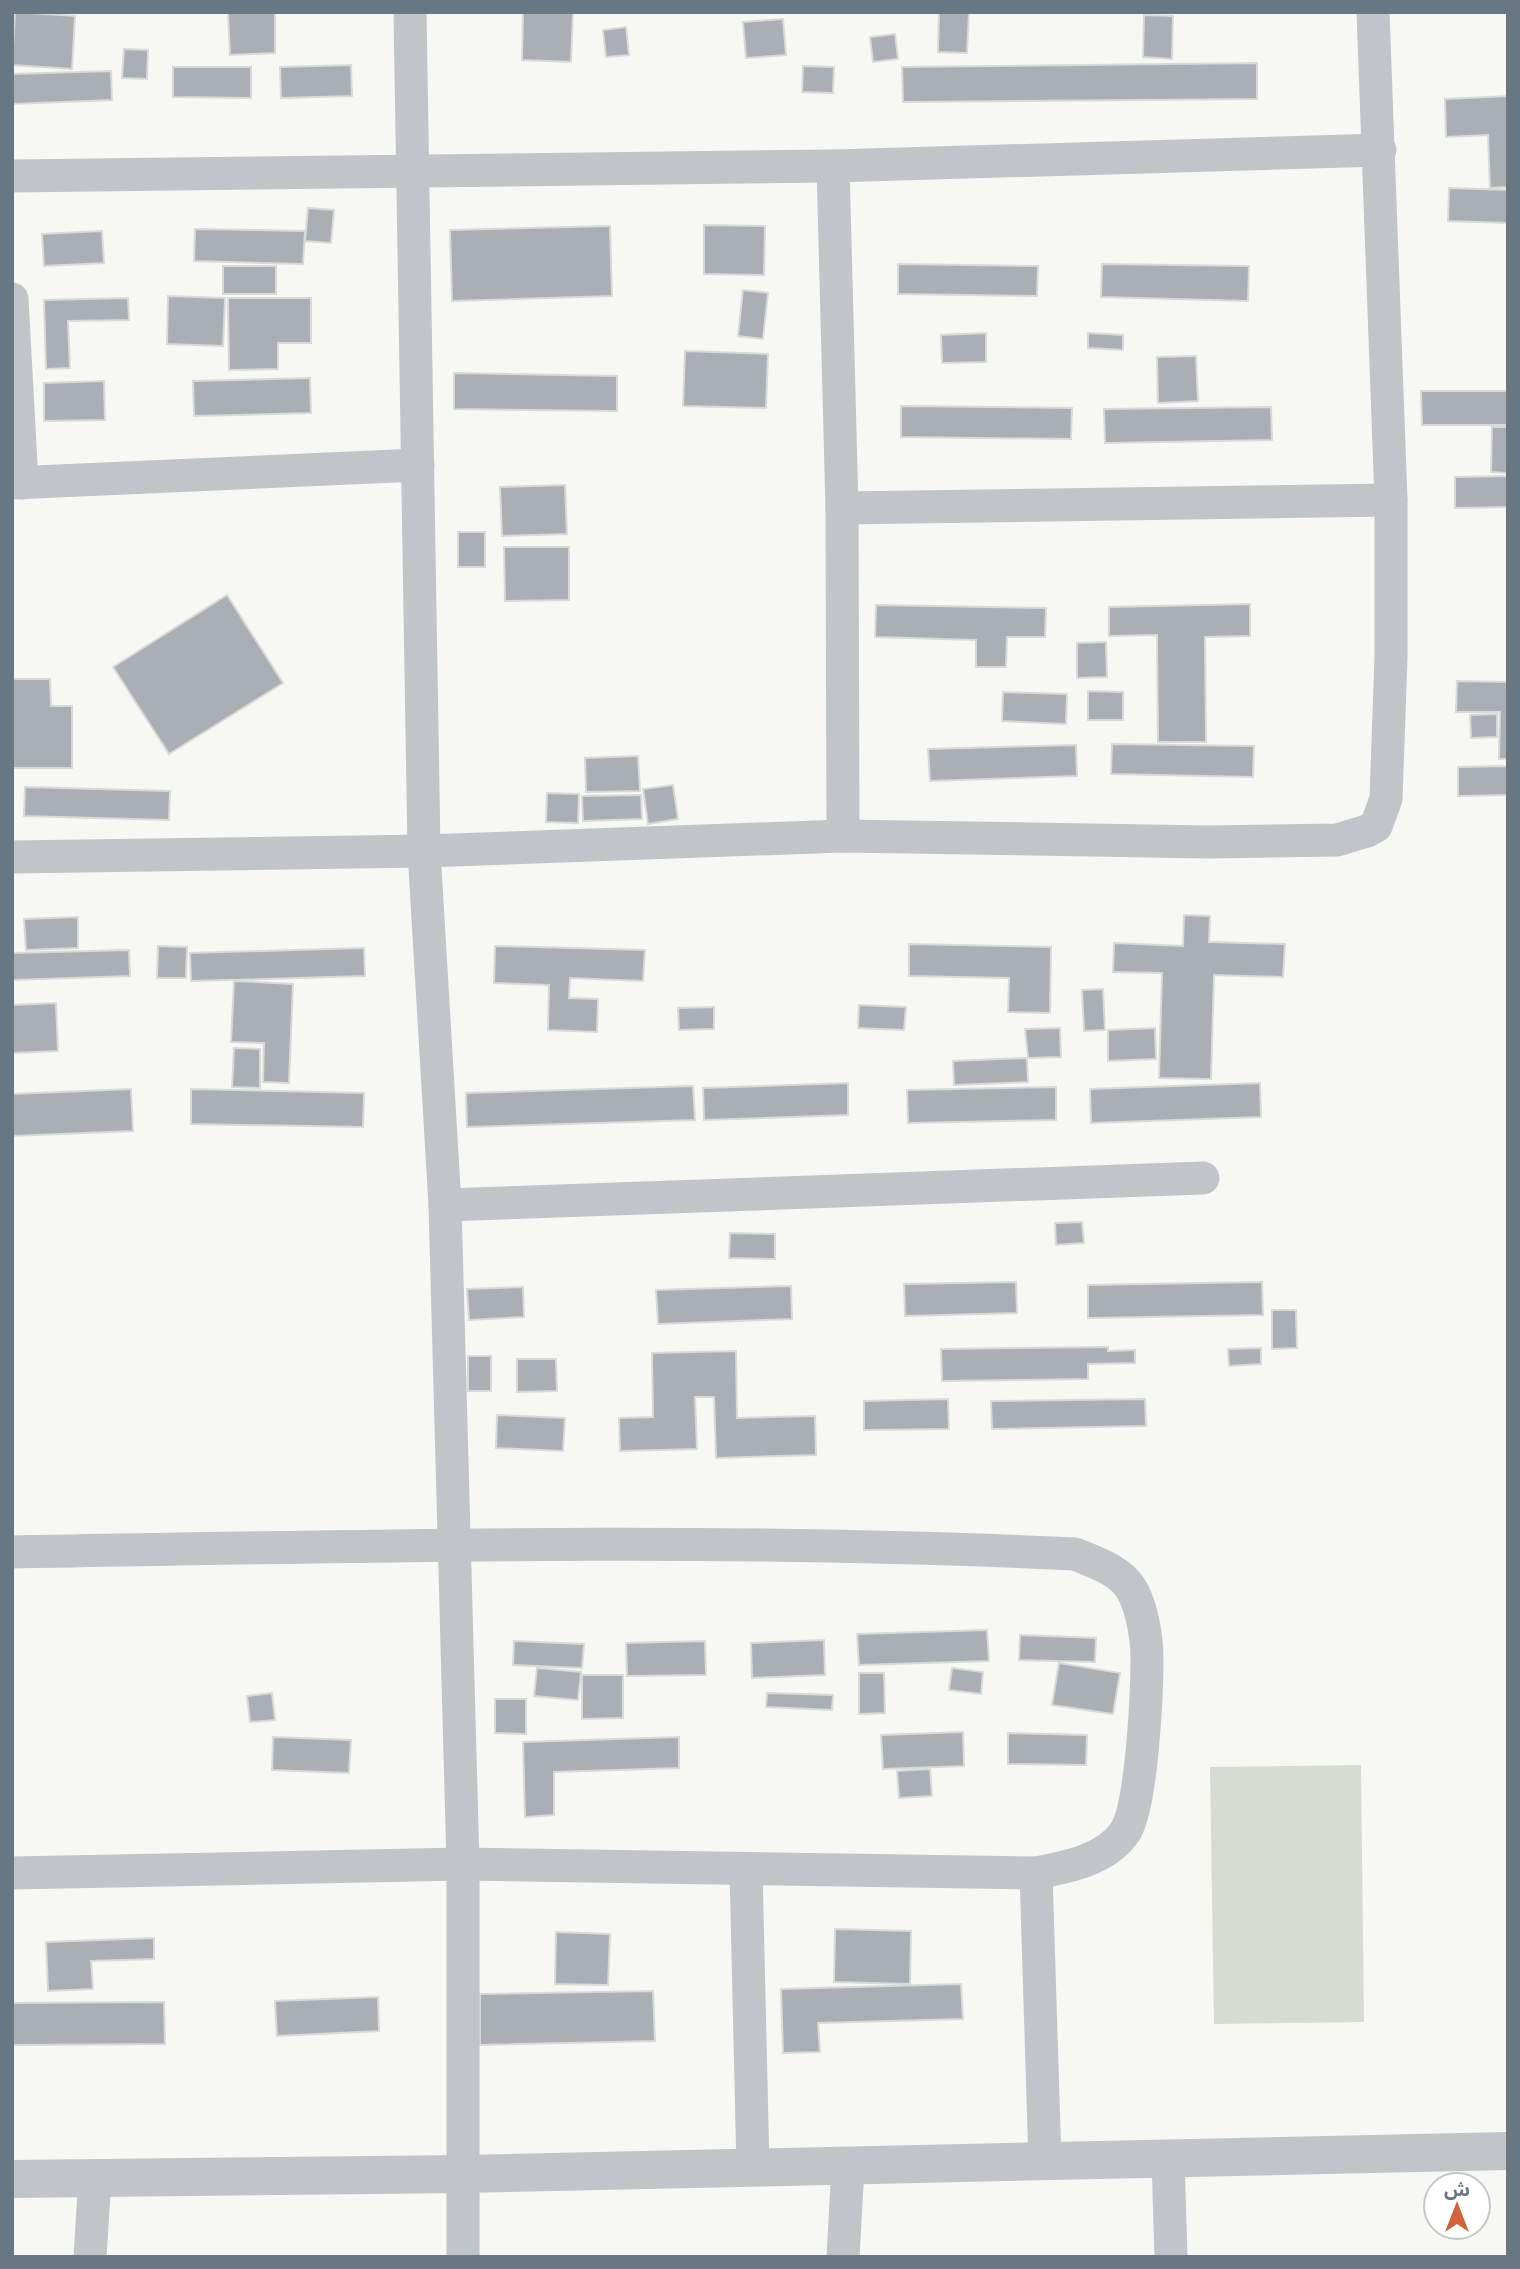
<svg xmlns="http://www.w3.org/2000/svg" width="1520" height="2269" viewBox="0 0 1520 2269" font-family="'Open Sans','Noto Sans Arabic',sans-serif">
  <rect width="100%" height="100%" fill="#f7f7f4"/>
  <path fill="#d6dcd4" d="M1361 1765 1364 2022 1214 2024 1210 1767Z"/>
  <g fill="#a9afb5" stroke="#d9d9d7" stroke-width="2">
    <path d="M15 12 75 16 72 69 12 65Z"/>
    <path d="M228 12H275V53L230 55Z"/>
    <path d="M523 12H573L571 62 522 60Z"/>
    <path d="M939 12H969L967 53 938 52Z"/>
    <path d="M1144 15 1173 16 1172 59 1143 57Z"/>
    <path d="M783 19 786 55 746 58 743 22Z"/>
    <path d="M626 27 629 55 606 57 603 30Z"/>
    <path d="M895 34 898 59 873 62 870 37Z"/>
    <path d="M124 49 148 50 147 79 122 78Z"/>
    <path d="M1257 63V99L903 102 902 67Z"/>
    <path d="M351 65 352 96 281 98 280 67Z"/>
    <path d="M803 66 834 67 833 93 802 92Z"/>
    <path d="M173 67H251V98L173 97Z"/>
    <path d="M111 71 112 100 12 104V74Z"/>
    <path d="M1508 96V187L1490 188 1488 135 1446 137 1445 99Z"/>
    <path d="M1449 188 1508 190V223L1448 221Z"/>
    <path d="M308 208 334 210 331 243 305 241Z"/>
    <path d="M704 225 765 226 764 275 704 274Z"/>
    <path d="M610 226 612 296 452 301 450 230Z"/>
    <path d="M195 229 305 231 303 264 194 261Z"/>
    <path d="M102 231 104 263 44 266 42 234Z"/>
    <path d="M898 264 1038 266 1037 296 898 294Z"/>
    <path d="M1102 264 1249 266 1248 301 1101 297Z"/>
    <rect x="223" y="266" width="53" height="28"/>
    <path d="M743 290 768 293 763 339 738 336Z"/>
    <path d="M168 296 225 298 223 346 167 344Z"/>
    <path d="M128 298 129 320 68 321 70 368 46 369 44 300Z"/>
    <path d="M228 298H311V343H278V369L229 370Z"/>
    <path d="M986 333V362L942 363 941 335Z"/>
    <path d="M1088 333 1123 335V350L1088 348Z"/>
    <path d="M685 351 768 354 766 408 683 406Z"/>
    <path d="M1196 356 1198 401 1158 403 1157 357Z"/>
    <path d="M454 373 617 376V411L454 409Z"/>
    <path d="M310 378 311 413 194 416 193 381Z"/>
    <path d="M104 381 105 420 44 421V383Z"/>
    <path d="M1421 391H1508V425H1422Z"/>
    <path d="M901 406 1072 408 1071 439 901 437Z"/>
    <path d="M1271 407 1272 440 1105 443 1104 409Z"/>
    <path d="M1492 427H1508V473L1491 472Z"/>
    <path d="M1508 476V507L1455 508V477Z"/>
    <path d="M565 485 567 534 502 536 500 487Z"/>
    <rect x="458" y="532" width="27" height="35"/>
    <path d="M504 547H569V600L505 601Z"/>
    <path d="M227 595 283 683 169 754 113 667Z"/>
    <path d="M1250 604V636L1205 637 1206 742H1158L1157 635 1109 636V607Z"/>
    <path d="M876 605 1046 608 1045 637H1007L1006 667H976V640L875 637Z"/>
    <path d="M1106 642 1107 677 1077 678V643Z"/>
    <path d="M12 679H50L51 706H72V768H12Z"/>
    <path d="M1457 681 1508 682V759H1499L1500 712H1456Z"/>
    <path d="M1088 691 1123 692V720H1088Z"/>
    <path d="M1003 692 1067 694 1066 724 1002 721Z"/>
    <path d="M1497 714V737L1471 738 1470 715Z"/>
    <path d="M1112 744 1254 746 1253 777 1111 774Z"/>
    <path d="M1076 745 1077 776 930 781 928 749Z"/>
    <path d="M638 756 640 791 586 792 585 758Z"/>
    <path d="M1508 766V795L1458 796V767Z"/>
    <path d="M673 785 678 819 648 824 643 789Z"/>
    <path d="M25 787 170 791 169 820 24 816Z"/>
    <path d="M547 793 579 794 578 823 546 822Z"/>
    <path d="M641 795 642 819 583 821 582 796Z"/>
    <path d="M1184 915 1210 916 1209 942 1285 944 1283 977 1214 975 1211 1079 1159 1078 1162 973 1113 972 1114 943 1183 946Z"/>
    <path d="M78 917V948L26 950 24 919Z"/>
    <path d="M909 944 1051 947 1050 1013 1008 1012 1009 978 909 976Z"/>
    <path d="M158 946 187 947 186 978H157Z"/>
    <path d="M495 946 645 950 643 981 570 978 569 998 598 999 597 1032 548 1030 549 985 494 983Z"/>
    <path d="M364 948 365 976 191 981 190 953Z"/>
    <path d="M129 950 130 976 12 980V953Z"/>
    <path d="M234 981 293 984 289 1083 263 1082 264 1043 231 1042Z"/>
    <path d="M1103 989 1105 1030 1084 1031 1082 990Z"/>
    <path d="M56 1003 58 1051 12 1053V1005Z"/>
    <path d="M859 1005 906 1007 904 1030 858 1028Z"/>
    <path d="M714 1007V1029L679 1030 678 1008Z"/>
    <path d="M1060 1028 1061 1057 1028 1058 1025 1029Z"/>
    <path d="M1155 1028 1156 1059 1108 1061V1030Z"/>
    <path d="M234 1048 260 1049V1088L232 1087Z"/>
    <path d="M1027 1058 1028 1082 954 1085 953 1061Z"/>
    <path d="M848 1083V1115L704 1120 703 1088Z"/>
    <path d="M1260 1083 1261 1117 1091 1123 1090 1089Z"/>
    <path d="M693 1086 695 1120 467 1127 466 1093Z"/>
    <path d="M1056 1087V1120L908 1123 907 1090Z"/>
    <path d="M131 1089 133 1131 12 1136V1094Z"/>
    <path d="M191 1089 364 1093 363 1127 191 1124Z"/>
    <path d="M1082 1222 1084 1243 1056 1245 1055 1223Z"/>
    <path d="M730 1233 775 1234V1259L729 1258Z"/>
    <path d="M1016 1282 1017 1313 905 1316 904 1284Z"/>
    <path d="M1262 1282 1263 1315 1088 1318V1285Z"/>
    <path d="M791 1286 792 1319 658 1324 656 1290Z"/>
    <path d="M523 1287 524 1317 469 1320 467 1289Z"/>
    <path d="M1272 1310H1296L1297 1348 1272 1349Z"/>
    <path d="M1108 1347V1351L1135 1350V1363L1088 1364V1379L942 1381 941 1349Z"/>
    <path d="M1261 1348V1364L1229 1366 1228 1349Z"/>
    <path d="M736 1351 737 1418 815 1416 816 1455 716 1458 714 1397H695L697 1449 620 1451 619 1418 653 1417 652 1353Z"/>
    <rect x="468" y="1356" width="23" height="35"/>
    <path d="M517 1359H556L557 1391 517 1392Z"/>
    <path d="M948 1399 949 1429 864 1430V1401Z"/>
    <path d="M1145 1399 1146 1426 992 1429 991 1401Z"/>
    <path d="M497 1415 565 1418 563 1451 496 1448Z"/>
    <path d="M987 1630 989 1661 859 1665 857 1634Z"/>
    <path d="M1020 1635 1096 1638 1095 1662 1019 1660Z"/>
    <path d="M824 1640 825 1675 752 1678 751 1643Z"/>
    <path d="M514 1641 584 1644 582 1668 513 1665Z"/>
    <path d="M705 1641 706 1675 627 1676 626 1643Z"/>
    <path d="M1059 1663 1120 1673 1113 1714 1052 1705Z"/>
    <path d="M537 1668 581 1672 578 1700 534 1696Z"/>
    <path d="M952 1668 983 1672 981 1694 949 1690Z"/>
    <path d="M859 1673H884L885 1713 859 1714Z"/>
    <path d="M582 1675H623V1718L582 1719Z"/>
    <path d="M272 1693 275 1720 250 1722 247 1696Z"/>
    <path d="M767 1693 833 1695 832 1710 766 1707Z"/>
    <path d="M495 1699H526V1734L495 1733Z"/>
    <path d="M963 1732 964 1766 883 1769 881 1735Z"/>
    <path d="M1008 1733 1087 1735 1086 1765 1008 1764Z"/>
    <path d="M273 1737 351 1740 349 1773 272 1770Z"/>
    <path d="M679 1737V1768L554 1772V1815L525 1817 523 1742Z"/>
    <path d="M930 1769 932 1796 899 1798 897 1771Z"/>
    <path d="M835 1929 911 1931 910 1984 834 1982Z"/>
    <path d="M556 1932 610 1934 608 1985 555 1984Z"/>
    <path d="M154 1938V1959L91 1961 93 1989 48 1991 46 1942Z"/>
    <path d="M961 1984 963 2019 818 2023 820 2052 783 2053 781 1989Z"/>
    <path d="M653 1991 655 2041 480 2045V1994Z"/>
    <path d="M378 1997 379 2031 277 2036 275 2001Z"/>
    <path d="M164 2002 165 2044 12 2045V2003Z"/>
  </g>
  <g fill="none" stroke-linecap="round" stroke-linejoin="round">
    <g stroke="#c1c4c8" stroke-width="33">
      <path d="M410 12 424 851 445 1205 463 1864V2257"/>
      <path d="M833 166 842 508 843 836"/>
      <path d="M12 176 833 166 1380 150"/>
      <path d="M12 299 22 483"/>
      <path d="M12 483 418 465"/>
      <path d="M842 508 1391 500"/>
      <path d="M12 857 424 851 843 836 1209 842 1337 840 1367 831 1376 826 1386 799 1391 657V500L1373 12"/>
      <path d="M445 1205 1203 1178"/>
      <path d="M12 1552C366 1546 721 1537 1075 1554 1092 1561 1113 1568 1126 1582 1141 1598 1147 1637 1147 1658 1147 1693 1142 1806 1125 1832 1106 1860 1067 1867 1036 1873L463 1864 12 1873"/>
      <path d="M746 1869 753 2168"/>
      <path d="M1036 1873 1045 2162"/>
      <path d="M1168 2159 1171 2257"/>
      <path d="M90 2257 95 2177"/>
      <path d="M843 2257 848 2166"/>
    </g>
    <path stroke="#c1c4c8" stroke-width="38" d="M12 2179 463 2174 1508 2151"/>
  </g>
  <rect width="1520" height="2269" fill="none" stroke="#697683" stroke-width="28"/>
  <g transform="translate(1457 2206)"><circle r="33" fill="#ffffff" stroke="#c3c8cd" stroke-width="2"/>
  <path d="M0-5L12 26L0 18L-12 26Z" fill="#d46238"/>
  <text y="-10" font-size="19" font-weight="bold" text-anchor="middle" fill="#697683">ش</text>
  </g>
</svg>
